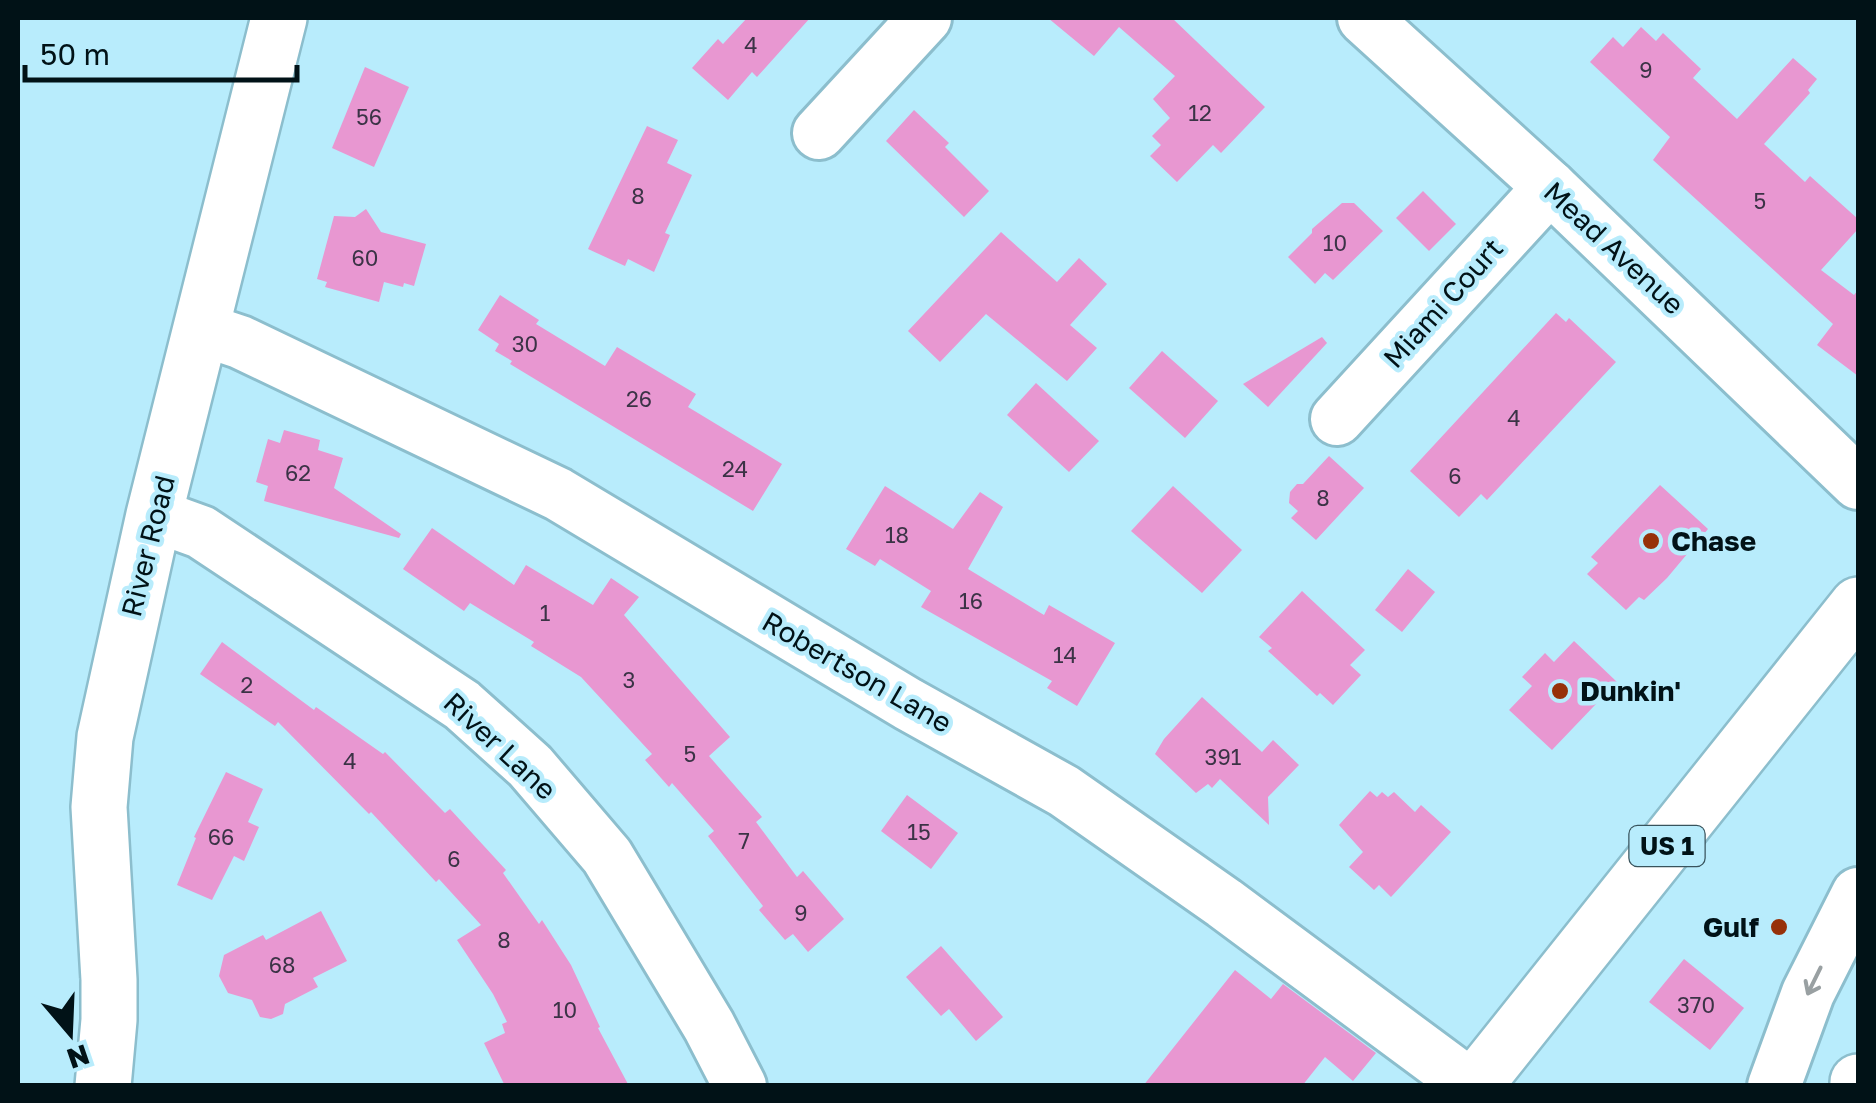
<svg xmlns="http://www.w3.org/2000/svg" width="1876" height="1103" viewBox="0 0 1876 1103" font-family="'Golos Text',sans-serif">
  <rect width="100%" height="100%" fill="#b8ecfc"/>
  <g fill="#e897d1">
    <path d="M747 18H810L757 77 752 72 728 100 692 68 718 39 723 44Z"/>
    <path d="M1048 18H1172L1265 107 1221 153 1213 145 1177 182 1150 156 1161 145 1152 136 1170 118 1153 99 1175 76 1119 27 1094 56Z"/>
    <path d="M1641 27 1656 41 1663 33 1701 69 1693 78 1737 119 1793 58 1817 79 1808 90 1810 93 1764 144 1805 182 1810 176 1858 219V229L1821 270 1854 295 1858 290V376L1817 345 1833 324 1653 160 1670 137 1590 62 1613 37 1623 47Z"/>
    <path d="M365 67 409 87 374 167 332 148Z"/>
    <path d="M914 110 949 143 945 147 989 191 964 217 886 141Z"/>
    <path d="M647 126 678 140 667 163 692 175 665 233 670 235 654 272 628 259 625 266 588 249Z"/>
    <path d="M1423 191 1456 224 1429 251 1396 218Z"/>
    <path d="M1342 203H1354L1383 231 1333 280 1325 273 1315 284 1288 257 1312 233V229Z"/>
    <path d="M366 209 381 232 426 244 414 286 404 283 403 287 384 282 379 302 325 287 327 282 317 279 334 216 355 217Z"/>
    <path d="M1001 232 1057 282 1079 258 1107 284 1070 325 1097 348 1067 381 986 314 940 362 908 331Z"/>
    <path d="M500 295 539 320 536 324 605 366 617 347 696 394 688 407 782 464 753 511 510 364 512 361 495 351 499 344 478 330Z"/>
    <path d="M1556 313 1566 322 1569 318 1616 362 1487 500 1481 494 1459 517 1410 471Z"/>
    <path d="M1322 337 1327 343 1268 407 1243 384Z"/>
    <path d="M1162 351 1218 401 1185 438 1129 388Z"/>
    <path d="M1036 383 1099 441 1069 472 1007 415Z"/>
    <path d="M284 430 320 440 318 450 343 458 334 488 401 534 399 538 264 501 268 486 256 482 268 439 280 443Z"/>
    <path d="M1329 456 1364 488 1316 540 1291 518 1298 511 1289 503 1290 492 1297 484H1303Z"/>
    <path d="M1660 485 1708 529 1667 578 1644 600 1639 597 1626 610 1587 574 1598 563 1591 557Z"/>
    <path d="M885 486 953 529 980 492 1003 507 968 569 1044 615 1049 605 1115 643 1077 706 1047 688 1052 681 921 607 931 591 880 559 875 566 846 549Z"/>
    <path d="M1173 486 1242 550 1202 593 1131 531Z"/>
    <path d="M432 528 514 585 526 565 593 605 611 578 639 597 624 615 730 737 709 756 762 817 756 822 797 877 803 871 844 919 808 952 793 934 785 940 759 910 763 906 708 836 714 831 672 783 669 787 645 760 652 754 581 677 531 646 534 642 470 603 464 611 403 569Z"/>
    <path d="M1408 569 1435 592 1402 632 1375 610Z"/>
    <path d="M1302 591 1365 650 1350 665 1361 675 1333 705 1320 693 1317 696 1268 651 1272 648 1259 637Z"/>
    <path d="M1574 641 1617 682 1552 750 1509 710 1532 686 1522 677 1545 653 1554 662Z"/>
    <path d="M222 642 314 710 316 707 383 754 385 752 445 813 450 809 506 870 503 873 539 924 542 920 571 965 600 1027 598 1028 629 1086H505L484 1043 505 1033 502 1024 507 1022 493 994 457 940 481 925 439 879 436 882 371 812 369 814 278 722 275 726 200 674Z"/>
    <path d="M1202 697 1262 752 1273 740 1299 765 1268 797 1269 825 1220 779 1212 788 1208 784 1196 793 1155 754 1164 739Z"/>
    <path d="M226 772 263 789 248 822 259 827 244 861 234 856 212 900 177 885 196 838 194 837Z"/>
    <path d="M1370 791 1377 797 1382 792 1388 797 1394 792 1415 812 1421 805 1451 832 1391 897 1379 885 1374 890 1349 867 1363 852 1339 825Z"/>
    <path d="M907 795 958 833 931 869 881 831Z"/>
    <path d="M321 911 347 961 313 978 318 987 285 1004 283 1014 271 1019 260 1017 252 1000 228 993 219 976 224 955 263 935 266 940Z"/>
    <path d="M941 946 1003 1017 976 1041 949 1009 941 1016 906 977Z"/>
    <path d="M1684 959 1744 1008 1710 1050 1649 1002Z"/>
    <path d="M1235 970 1271 999 1283 984 1376 1053 1353 1081 1325 1057 1302 1086H1143Z"/>
  </g>
  <g fill="none" stroke-linecap="round" stroke-linejoin="round">
    <defs>
      <g id="minor">
        <path d="M1364 18 1550 187 1858 483"/>
        <path d="M819 133 925 18"/>
        <path d="M201 329 240 342 558 494 908 704 1064 791 1224 903 1471 1086"/>
        <path d="M1337 419 1550 187"/>
        <path d="M154 515 201 532 462 705 530 766 607 856 709 1026 740 1086"/>
        <path d="M1774 1086 1808 993 1858 894"/>
      </g>
      <g id="major">
        <path d="M103 1086 109 1020V980L99 807 105 737 154 515 279 18"/>
        <path d="M1474 1086 1858 605"/>
        <path d="M1858 1086V1082"/>
      </g>
    </defs>
    <use href="#minor" stroke="#8cbecd" stroke-width="58"/>
    <use href="#major" stroke="#8cbecd" stroke-width="60"/>
    <use href="#minor" stroke="#fff" stroke-width="52"/>
    <use href="#major" stroke="#fff" stroke-width="55"/>
  </g>
  <defs><path id="oneway-shaft" d="M-6 0H5M1.5-3L5.5 0L1.5 3" fill="none" stroke-width="1.6" stroke-linecap="round" stroke-linejoin="round" transform="scale(2.5)"/></defs>
  <use stroke="#99a0a2" href="#oneway-shaft" transform="translate(1814 981) rotate(116)"/>
  <g fill="#973109" stroke="#b8ecfc" stroke-width="4">
    <circle cx="1651" cy="541" r="10"/>
    <circle cx="1560" cy="691" r="10"/>
    <circle cx="1779" cy="927" r="10"/>
  </g>
  <g text-anchor="middle" stroke-width="9" stroke-linejoin="round" paint-order="stroke">
    <g font-size="22" fill="#3b3346">
      <text x="751" y="53">4</text>
      <text x="1646" y="78">9</text>
      <text x="1200" y="121">12</text>
      <text x="369" y="125">56</text>
      <text x="638" y="204">8</text>
      <text x="1760" y="209">5</text>
      <text x="1335" y="251">10</text>
      <text x="365" y="266">60</text>
      <text x="525" y="352">30</text>
      <text x="639" y="407">26</text>
      <text x="1514" y="426">4</text>
      <text x="735" y="477">24</text>
      <text x="298" y="481">62</text>
      <text x="1455" y="484">6</text>
      <text x="1323" y="506">8</text>
      <text x="897" y="543">18</text>
      <text x="971" y="609">16</text>
      <text x="545" y="621">1</text>
      <text x="1065" y="663">14</text>
      <text x="629" y="688">3</text>
      <text x="247" y="693">2</text>
      <text x="690" y="762">5</text>
      <text x="1223" y="765">391</text>
      <text x="350" y="769">4</text>
      <text x="919" y="840">15</text>
      <text x="221" y="845">66</text>
      <text x="744" y="849">7</text>
      <text x="454" y="867">6</text>
      <text x="801" y="921">9</text>
      <text x="504" y="948">8</text>
      <text x="282" y="973">68</text>
      <text x="1696" y="1013">370</text>
      <text x="565" y="1018">10</text>
    </g>
    <rect fill="#b8ecfc" stroke="#38535c" stroke-width="2.5" x="1629.5" y="826" width="75" height="40" rx="8"/>
    <g font-size="25" font-weight="bold" fill="#011217">
      <text x="1667" y="855">US 1</text>
    </g>
    <g font-size="28" fill="#011217" stroke="#b8ecfc">
      <text transform="translate(1614 248) rotate(43)" y="10">Mead Avenue</text>
      <text transform="translate(1443 303) rotate(-48)" y="10">Miami Court</text>
      <text transform="translate(148 546) rotate(-76)" y="10">River Road</text>
      <text transform="translate(857 672) rotate(30)" y="10">Robertson Lane</text>
      <text transform="translate(500 746) rotate(43)" y="10">River Lane</text>
    </g>
    <g font-size="28" font-weight="bold" fill="#011217" stroke="#b8ecfc" text-anchor="start">
      <text x="1671" y="551">Chase</text>
      <text x="1580" y="701">Dunkin'</text>
      <text x="1759" y="937" text-anchor="end">Gulf</text>
    </g>
  </g>
  <rect width="1876" height="1103" fill="none" stroke="#011217" stroke-width="40"/>
  <g transform="translate(70 1033) rotate(161)" stroke="#b8ecfc" stroke-width="8" paint-order="stroke">
  <path d="M0-8L18 38L0 25L-18 38Z" fill="#011217"/>
  <text y="-15" font-size="28" font-weight="bold" text-anchor="middle" fill="#011217">N</text>
  </g>
  <path d="M25 65v15h272v-15" fill="none" stroke="#011217" stroke-width="5"/>
  <text x="40" y="65" font-size="30" fill="#011217" stroke="#b8ecfc" stroke-width="8" paint-order="stroke">50 m</text>
</svg>
